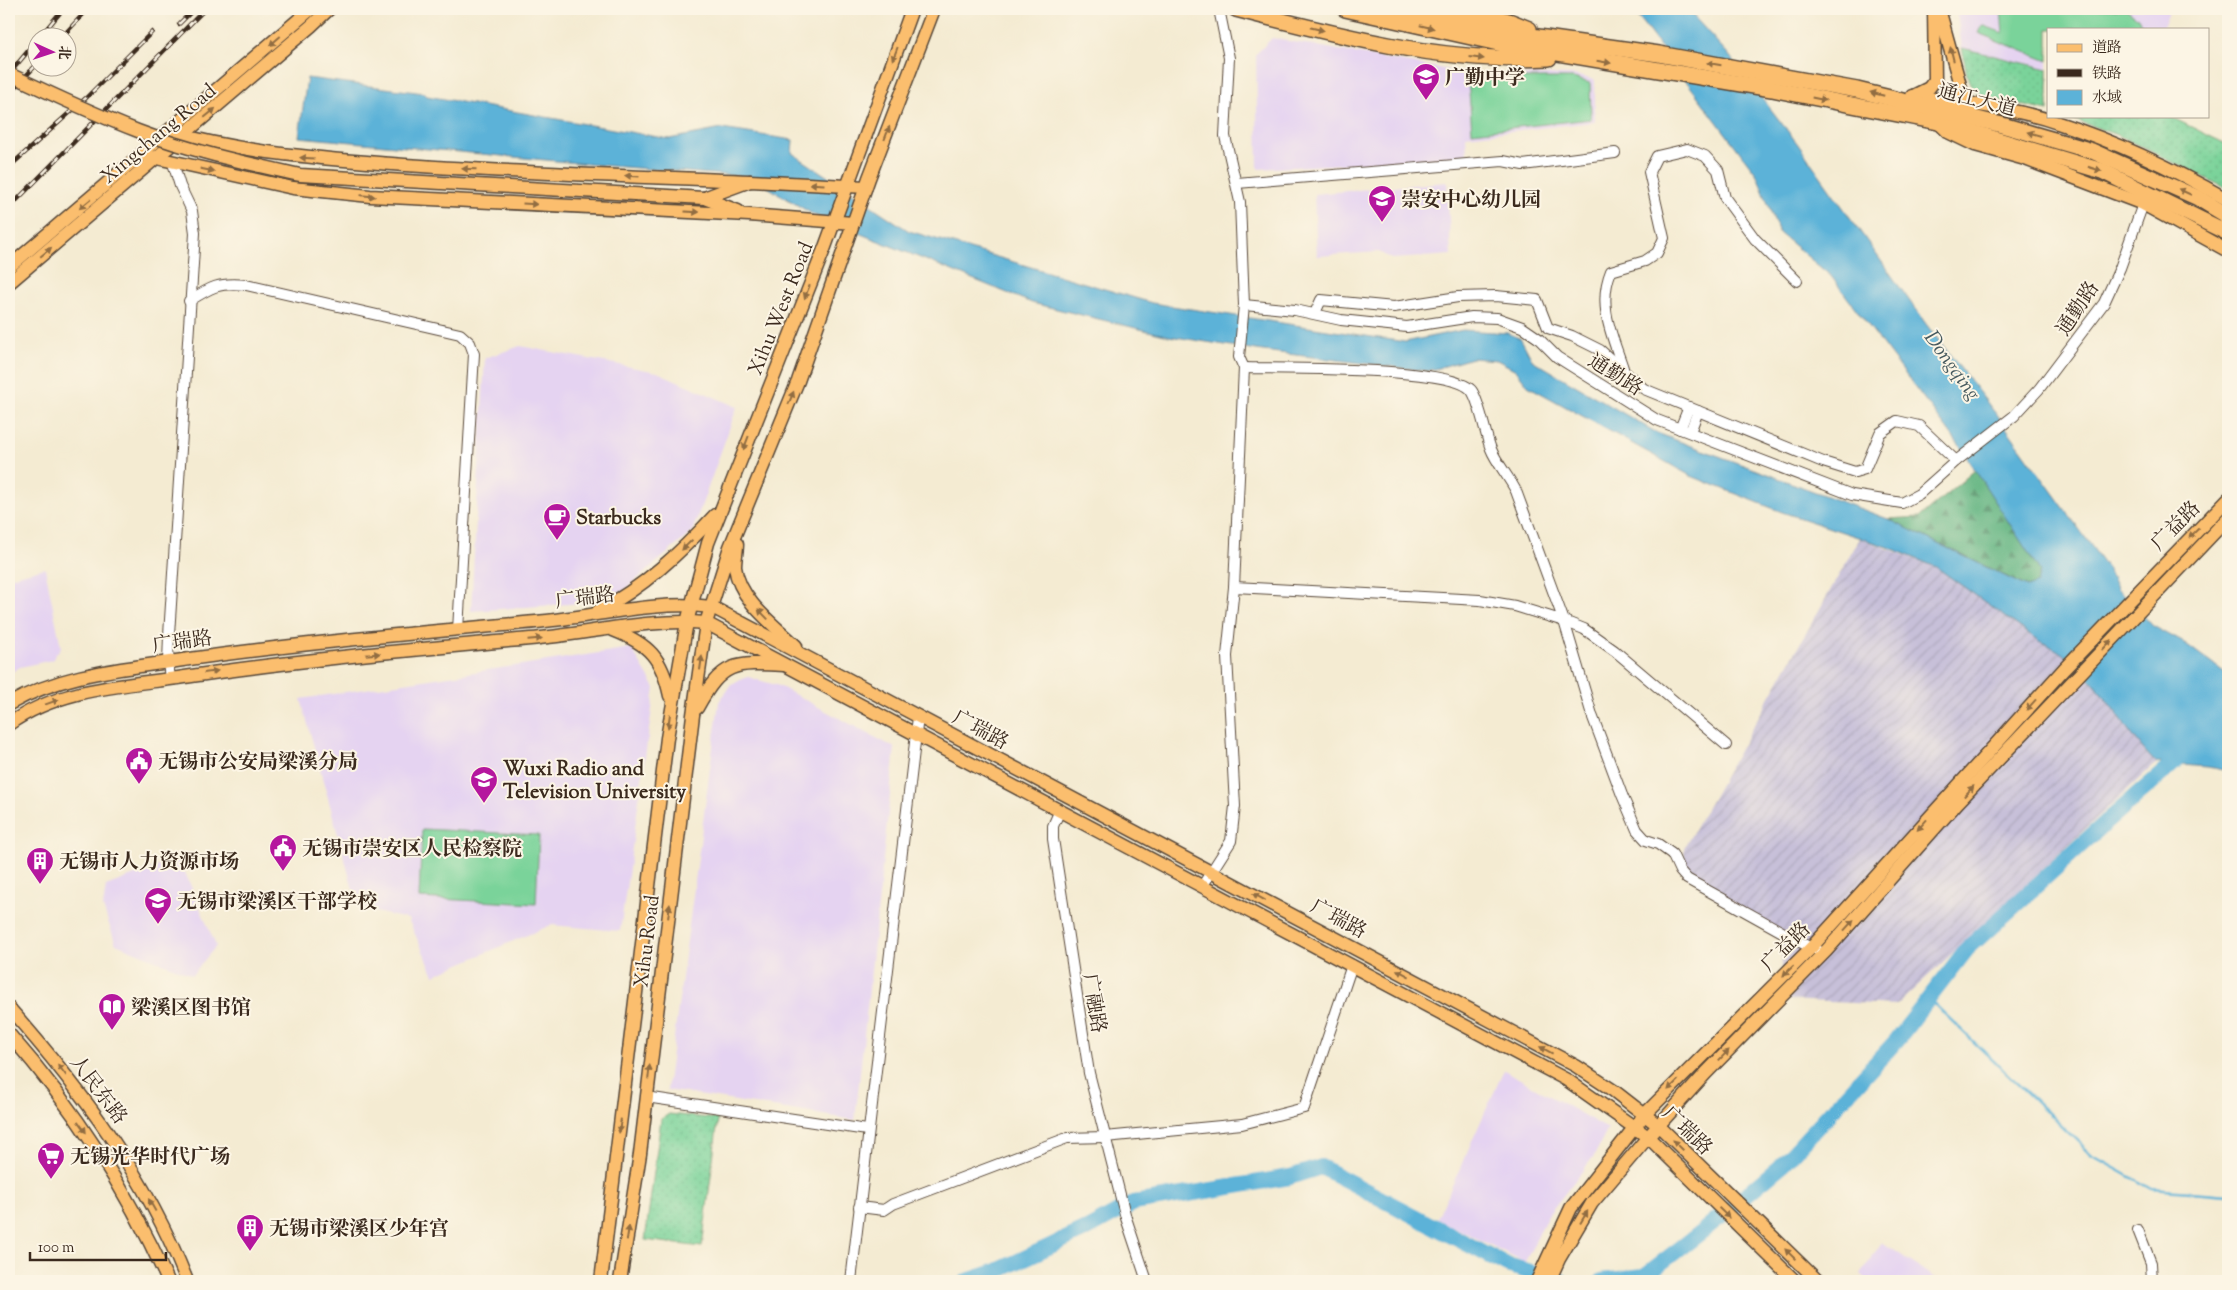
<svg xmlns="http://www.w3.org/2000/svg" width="2237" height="1290" viewBox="0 0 2237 1290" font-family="'Sorts Mill Goudy','Noto Serif SC',serif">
  <defs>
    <pattern id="industrial-furrows" width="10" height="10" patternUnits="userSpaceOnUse" patternTransform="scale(1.25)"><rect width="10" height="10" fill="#c7c0d9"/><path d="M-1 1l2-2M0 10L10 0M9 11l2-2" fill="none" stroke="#aca5ba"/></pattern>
    <pattern id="grass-dots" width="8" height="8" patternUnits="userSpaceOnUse" patternTransform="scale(1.25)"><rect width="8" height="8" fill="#7ad39a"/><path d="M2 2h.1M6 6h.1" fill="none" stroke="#6ab584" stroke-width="1.8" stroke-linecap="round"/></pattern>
    <pattern id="forest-firs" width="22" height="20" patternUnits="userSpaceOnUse" patternTransform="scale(1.25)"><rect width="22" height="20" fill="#63b582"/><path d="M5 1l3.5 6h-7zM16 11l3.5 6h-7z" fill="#53936a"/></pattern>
  </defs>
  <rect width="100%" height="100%" fill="#fcf5e5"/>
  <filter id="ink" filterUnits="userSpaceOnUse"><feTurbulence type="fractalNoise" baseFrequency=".02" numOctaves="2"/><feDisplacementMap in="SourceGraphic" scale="10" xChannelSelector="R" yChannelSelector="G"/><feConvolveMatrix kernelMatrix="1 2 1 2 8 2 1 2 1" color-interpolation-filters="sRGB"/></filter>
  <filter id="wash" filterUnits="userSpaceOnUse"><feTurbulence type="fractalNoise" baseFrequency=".0096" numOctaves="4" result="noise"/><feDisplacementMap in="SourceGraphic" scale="20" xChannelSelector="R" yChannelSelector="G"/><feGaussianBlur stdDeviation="1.12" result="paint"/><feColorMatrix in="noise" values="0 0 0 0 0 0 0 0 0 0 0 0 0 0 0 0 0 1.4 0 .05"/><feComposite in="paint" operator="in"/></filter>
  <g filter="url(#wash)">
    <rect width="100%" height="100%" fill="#f4ebd2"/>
    <g fill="#e5d3f1">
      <path d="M1956 9H2170L2162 29H2048V69L1962 48Z"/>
      <path d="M1272 38 1476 75H1574L1595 80V122L1466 136 1467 157 1258 169 1256 54Z"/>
      <path d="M1447 182 1451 255 1392 259 1379 252 1317 256 1314 194Z"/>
      <path d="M520 346 657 372 737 407 692 532 623 591 598 602 471 611 485 358Z"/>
      <path d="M45 568 61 647 52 660 20 667 9 674V570L10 577Z"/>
      <path d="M631 648 655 688 620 931 551 925 434 975 408 919 358 908 301 699Z"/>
      <path d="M748 677 779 686 895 748 855 1120 667 1090 719 702 731 684Z"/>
      <path d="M179 858 216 946 192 975 116 944 103 907 106 886Z"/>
      <path d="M1504 1070 1608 1129 1594 1156 1548 1215 1525 1262 1437 1219Z"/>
      <path d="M1882 1242 1939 1281H1869L1861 1274Z"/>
    </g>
    <path fill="url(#industrial-furrows)" d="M1860 538 1936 567 2039 641 2057 648 2098 688 2146 753 2156 763 1897 1005 1784 1000 1780 931 1685 872 1684 848Z"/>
    <g fill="url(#grass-dots)" stroke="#5a7e5c">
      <path d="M1962 48 2048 69V111L1981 96C1965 87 1966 65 1962 48Z"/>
      <path d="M2064 116H2169L2228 145V189L2117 135Z"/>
      <path d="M669 1114 718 1119 702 1247 645 1240 661 1119Z"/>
    </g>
    <path fill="url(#forest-firs)" stroke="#4f7050" d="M1975 470 2040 571 2037 583 2028 587 1888 519 1920 517Z"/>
    <g fill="#7ad39a" stroke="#5a7e5c">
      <path d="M2001 9H2126L2137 17 2145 29H2048V61L1978 33 1982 25 2003 33Z"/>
      <path d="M1573 78 1590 83 1591 119 1472 132 1468 78Z"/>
      <path d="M422 829 539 835 536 904 419 898Z"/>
    </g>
    <path fill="#5cb2d8" stroke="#4c6e7b" d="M1632 9H1687L1728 54 1797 143 1926 324 1996 414 2108 569 2117 588 2153 626 2186 644 2228 675V771L2208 767 2156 763C2117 724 2093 662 2039 641L1936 567 1888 547 1782 512 1691 476 1528 386 1516 370 1497 360 1472 358 1428 371 1263 351 1169 336 1032 303 814 215 751 177 599 165 299 137 307 78 424 93 427 96 669 139 722 129 793 140 792 153 909 231 1152 303 1405 342 1463 330 1508 333 1521 339 1532 360 1657 433 1888 519 2027 587 2037 583 2040 571 1959 445 1831 276 1779 233 1757 175Z"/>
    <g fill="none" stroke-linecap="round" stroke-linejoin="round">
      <path stroke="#5cb2d8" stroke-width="2.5" d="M1929 999 2093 1156 2152 1189 2228 1195"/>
      <g stroke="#5cb2d8" stroke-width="16">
        <path d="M967 1281 997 1271 1089 1228 1134 1203 1290 1177 1321 1167 1507 1265 1561 1281"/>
        <path d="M1602 1281 1644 1276 1704 1230 1784 1163 1896 1041 1967 949 2103 825 2190 749"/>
      </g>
    </g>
  </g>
  <g filter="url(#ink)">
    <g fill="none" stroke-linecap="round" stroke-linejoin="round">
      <defs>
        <g id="minor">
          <path d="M1237 183 1503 161 1523 165 1615 153"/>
          <path d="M189 301C211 287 219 282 246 285L460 334 470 343 474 354 458 630"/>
          <path d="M1244 305 1295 310 1341 320 1407 327 1472 317 1497 318 1522 327 1538 338 1557 357 1657 420 1852 495 1902 503 1919 494 1956 461 2014 416 2039 389 2104 303 2120 268 2143 204"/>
          <path d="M1315 313 1321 300 1394 307 1458 297 1496 296 1537 300 1548 328 1572 336 1600 350 1644 389 1823 462 1855 472 1865 469 1880 433 1897 421 1919 426 1956 461"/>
          <path d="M1244 368C1282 369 1454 366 1472 391 1480 403 1485 434 1491 449 1496 462 1509 477 1516 491L1564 621 1592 715 1622 795 1637 830 1646 840 1658 844 1672 854 1680 871 1687 879 1811 948 1818 950"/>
          <path d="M1623 368C1612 335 1597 305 1611 271L1645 261 1657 253 1664 238 1649 172 1657 156 1687 149 1705 156 1718 170 1725 198 1755 239 1797 281"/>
          <path d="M1680 429 1689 407"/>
          <path d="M1690 432 1698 411"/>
          <path d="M1234 587 1480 600 1515 606 1564 621 1584 629 1615 651 1726 745"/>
          <path d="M170 679 168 662 169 635 195 233 192 211 180 186 173 163"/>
          <path d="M1060 810 1053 826V839L1089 1073 1126 1218 1147 1281"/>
          <path d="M1203 885 1231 841 1235 806 1227 656 1234 587 1244 368 1239 357 1244 305 1240 202 1225 136 1229 58 1219 9"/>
          <path d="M646 1097 867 1130"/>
          <path d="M859 1207 884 1210 893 1204 1067 1138 1105 1137 1242 1124 1304 1108 1352 965"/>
          <path d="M2138 1230 2151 1263 2152 1281"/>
          <path d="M851 1281 918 717"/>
        </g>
        <g id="major">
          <path d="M1939 9 1962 92 1972 108"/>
          <path d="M1912 96C1961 103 2012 107 2058 123 2117 142 2174 169 2228 200"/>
          <path d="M1913 96 1929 88 1935 80 1934 9"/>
          <path d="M1940 124 1948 132 1975 145 2025 159 2143 204 2228 251"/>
          <path d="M169 132C244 153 315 158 392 164 511 173 631 176 750 181"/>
          <path d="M143 155 293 188 370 196 749 215 853 223"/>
          <path d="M738 211 704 198 750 181 866 187"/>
          <path d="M9 267 311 9"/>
          <path d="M9 283 311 26 329 9"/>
          <path d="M737 544C737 551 735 559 735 567 739 600 773 624 796 646"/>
          <path d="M598 611C643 588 681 552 715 515"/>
          <path d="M613 630C649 644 662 658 670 696"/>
          <path d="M9 704C63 673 123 669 183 660 300 643 418 633 536 622 594 617 654 600 712 607L1576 1066 1614 1091 1659 1126 1818 1281"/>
          <path d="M697 708C722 662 734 662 784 665"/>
          <path d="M9 724C58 689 120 686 178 678 295 660 412 650 530 639 588 634 648 618 706 623L1567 1080 1648 1137 1795 1281"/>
          <path d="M9 1008C82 1090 147 1178 187 1281"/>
          <path d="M9 1034C76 1110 127 1189 168 1281"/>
          <path d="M601 1281 667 738 687 622 708 543 825 247 912 9"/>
          <path d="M620 1281 640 1154 693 715 706 623 730 547 798 381 869 178 934 9"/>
          <path d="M1537 1281 1571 1208 1645 1114 1811 948 2064 669 2228 499"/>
          <path d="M1549 1281 1559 1259 1592 1203 1648 1137 1706 1073 1826 951 1958 802 2228 518"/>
        </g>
        <g id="highway">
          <path d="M1236 9C1335 35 1446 64 1549 58"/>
          <path d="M1345 9 1498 43 1772 89 1938 122 2102 171 2228 233"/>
          <path d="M1402 9 1497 31 1659 54 1857 90 2002 125 2092 151 2198 198 2228 216"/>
          <path d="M1457 9 1509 21 1529 29"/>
        </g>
      </defs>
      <use href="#minor" stroke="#574739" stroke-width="12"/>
      <use href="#major" stroke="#574739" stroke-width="15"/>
      <use href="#highway" stroke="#574739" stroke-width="18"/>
      <use href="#minor" stroke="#fff" stroke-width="10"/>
      <use href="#major" stroke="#fbbe6e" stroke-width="12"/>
      <use href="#highway" stroke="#fbbe6e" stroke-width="15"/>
      <defs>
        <g id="rail">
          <path d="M179 24 194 9"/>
          <path d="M39 38 63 9"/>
          <path d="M61 38 88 9"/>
          <path d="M9 74 38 39"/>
          <path d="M9 94 38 63"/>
          <path d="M9 167 86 98 152 32"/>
          <path d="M9 208 205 9"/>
        </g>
      </defs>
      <use href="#rail" stroke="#3b2a1e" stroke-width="4.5"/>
      <use href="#rail" stroke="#fcf5e5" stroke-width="2.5" stroke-dasharray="8" stroke-linecap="butt"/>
      <defs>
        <path id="major-bridge" d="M9 74C51 94 94 114 138 131 190 151 246 163 300 175L704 198"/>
      </defs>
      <use href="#major-bridge" stroke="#574739" stroke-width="15" stroke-linecap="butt"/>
      <use href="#major-bridge" stroke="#fbbe6e" stroke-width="12"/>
    </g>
    <defs><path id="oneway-solid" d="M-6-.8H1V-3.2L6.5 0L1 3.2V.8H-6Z" transform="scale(1.25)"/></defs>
    <g fill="#916d42">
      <use href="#oneway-solid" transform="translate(1427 27) rotate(13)"/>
      <use href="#oneway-solid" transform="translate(1317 29) rotate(13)"/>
      <use href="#oneway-solid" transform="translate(275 41) rotate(139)"/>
      <use href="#oneway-solid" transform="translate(895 54) rotate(111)"/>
      <use href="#oneway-solid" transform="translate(1952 54) rotate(-104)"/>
      <use href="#oneway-solid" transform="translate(1477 58) rotate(7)"/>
      <use href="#oneway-solid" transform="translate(1604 62) rotate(9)"/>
      <use href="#oneway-solid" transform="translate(1714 64) rotate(-171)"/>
      <use href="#oneway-solid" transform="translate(1877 94) rotate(-166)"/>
      <use href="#oneway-solid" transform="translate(1819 99) rotate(12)"/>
      <use href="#oneway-solid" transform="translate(210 113) rotate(-40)"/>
      <use href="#oneway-solid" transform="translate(887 133) rotate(-69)"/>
      <use href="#oneway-solid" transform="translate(2034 134) rotate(-164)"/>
      <use href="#oneway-solid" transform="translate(307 158) rotate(-176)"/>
      <use href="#oneway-solid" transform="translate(469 169) rotate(-178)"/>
      <use href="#oneway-solid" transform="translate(2095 169) rotate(18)"/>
      <use href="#oneway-solid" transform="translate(207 170) rotate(12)"/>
      <use href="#oneway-solid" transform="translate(632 176) rotate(-177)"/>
      <use href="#oneway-solid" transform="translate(817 184) rotate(-177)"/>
      <use href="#oneway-solid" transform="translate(2185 192) rotate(-155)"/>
      <use href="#oneway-solid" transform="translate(368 196) rotate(5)"/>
      <use href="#oneway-solid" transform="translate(85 204) rotate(140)"/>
      <use href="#oneway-solid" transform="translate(530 204) rotate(3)"/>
      <use href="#oneway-solid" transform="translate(692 212) rotate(3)"/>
      <use href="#oneway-solid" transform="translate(46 252) rotate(-40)"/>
      <use href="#oneway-solid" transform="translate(807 292) rotate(112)"/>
      <use href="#oneway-solid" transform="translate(791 398) rotate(-68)"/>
      <use href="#oneway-solid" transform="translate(746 443) rotate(111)"/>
      <use href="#oneway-solid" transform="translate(2194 533) rotate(135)"/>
      <use href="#oneway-solid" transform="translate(687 545) rotate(136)"/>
      <use href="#oneway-solid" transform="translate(763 614) rotate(-134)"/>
      <use href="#oneway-solid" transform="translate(535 639) rotate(-5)"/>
      <use href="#oneway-solid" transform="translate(2107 645) rotate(-47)"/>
      <use href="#oneway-solid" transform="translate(373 654) rotate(-5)"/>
      <use href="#oneway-solid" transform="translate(701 663) rotate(-82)"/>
      <use href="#oneway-solid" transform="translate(211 672) rotate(-8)"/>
      <use href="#oneway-solid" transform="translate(52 702) rotate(-20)"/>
      <use href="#oneway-solid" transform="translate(2031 705) rotate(132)"/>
      <use href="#oneway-solid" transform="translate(669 721) rotate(98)"/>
      <use href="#oneway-solid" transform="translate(1969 791) rotate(-47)"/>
      <use href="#oneway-solid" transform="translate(1922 825) rotate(132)"/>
      <use href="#oneway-solid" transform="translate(1259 897) rotate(-152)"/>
      <use href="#oneway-solid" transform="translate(669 911) rotate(-83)"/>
      <use href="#oneway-solid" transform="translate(1849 925) rotate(-48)"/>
      <use href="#oneway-solid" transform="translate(1788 971) rotate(136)"/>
      <use href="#oneway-solid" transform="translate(1403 973) rotate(-152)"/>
      <use href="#oneway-solid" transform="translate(1546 1050) rotate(-152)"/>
      <use href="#oneway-solid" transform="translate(1724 1055) rotate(-46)"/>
      <use href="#oneway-solid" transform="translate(62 1070) rotate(-127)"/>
      <use href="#oneway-solid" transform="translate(649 1072) rotate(-84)"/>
      <use href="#oneway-solid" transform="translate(1673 1085) rotate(135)"/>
      <use href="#oneway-solid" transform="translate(620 1126) rotate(97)"/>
      <use href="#oneway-solid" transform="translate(82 1127) rotate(54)"/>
      <use href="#oneway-solid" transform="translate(1678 1145) rotate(-135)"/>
      <use href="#oneway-solid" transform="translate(152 1205) rotate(-119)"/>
      <use href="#oneway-solid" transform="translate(1724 1213) rotate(44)"/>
      <use href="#oneway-solid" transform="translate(1584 1217) rotate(-59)"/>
      <use href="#oneway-solid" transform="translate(628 1233) rotate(-81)"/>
      <use href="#oneway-solid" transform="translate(1790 1254) rotate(-136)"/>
    </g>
  </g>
  <defs>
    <symbol id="school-pin" viewBox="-11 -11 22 30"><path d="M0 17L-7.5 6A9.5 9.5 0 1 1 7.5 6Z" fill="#b5179e" stroke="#fcf5e5"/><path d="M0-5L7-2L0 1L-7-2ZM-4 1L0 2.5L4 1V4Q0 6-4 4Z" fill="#fff"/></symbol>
    <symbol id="cafe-pin" viewBox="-11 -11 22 30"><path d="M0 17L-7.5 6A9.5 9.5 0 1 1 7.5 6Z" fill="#b5179e" stroke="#fcf5e5"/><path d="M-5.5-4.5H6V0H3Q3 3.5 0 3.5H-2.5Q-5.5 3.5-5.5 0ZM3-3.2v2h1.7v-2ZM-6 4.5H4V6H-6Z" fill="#fff"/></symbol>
    <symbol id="civic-pin" viewBox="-11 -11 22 30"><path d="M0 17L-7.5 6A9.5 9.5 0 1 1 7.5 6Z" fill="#b5179e" stroke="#fcf5e5"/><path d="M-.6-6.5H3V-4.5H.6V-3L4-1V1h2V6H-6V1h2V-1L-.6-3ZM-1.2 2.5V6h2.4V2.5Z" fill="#fff"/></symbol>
    <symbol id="building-pin" viewBox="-11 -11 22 30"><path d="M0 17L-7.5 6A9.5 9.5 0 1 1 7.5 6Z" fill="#b5179e" stroke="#fcf5e5"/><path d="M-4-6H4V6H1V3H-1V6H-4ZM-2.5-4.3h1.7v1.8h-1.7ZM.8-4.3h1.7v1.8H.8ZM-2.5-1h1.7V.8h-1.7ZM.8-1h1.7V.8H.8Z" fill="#fff"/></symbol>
    <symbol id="library-pin" viewBox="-11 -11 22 30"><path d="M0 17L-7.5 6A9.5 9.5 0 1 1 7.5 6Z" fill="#b5179e" stroke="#fcf5e5"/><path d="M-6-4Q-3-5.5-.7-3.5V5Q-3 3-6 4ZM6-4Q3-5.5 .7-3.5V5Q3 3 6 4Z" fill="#fff"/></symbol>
    <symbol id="supermarket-pin" viewBox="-11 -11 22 30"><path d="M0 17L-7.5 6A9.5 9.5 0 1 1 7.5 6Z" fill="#b5179e" stroke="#fcf5e5"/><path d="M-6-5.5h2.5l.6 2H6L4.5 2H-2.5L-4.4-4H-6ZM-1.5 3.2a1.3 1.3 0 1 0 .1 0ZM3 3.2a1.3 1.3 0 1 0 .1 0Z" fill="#fff"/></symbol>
  </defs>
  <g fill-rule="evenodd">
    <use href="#school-pin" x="1410" y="61" width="32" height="43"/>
    <use href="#school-pin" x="1366" y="183" width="32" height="43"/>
    <use href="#cafe-pin" x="541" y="501" width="32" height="43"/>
    <use href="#civic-pin" x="123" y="745" width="32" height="43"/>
    <use href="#school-pin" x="468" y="764" width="32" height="43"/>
    <use href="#civic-pin" x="267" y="832" width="32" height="43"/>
    <use href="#building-pin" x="24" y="845" width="32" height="43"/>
    <use href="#school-pin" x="142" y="885" width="32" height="43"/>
    <use href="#library-pin" x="96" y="991" width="32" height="43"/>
    <use href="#supermarket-pin" x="35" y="1140" width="32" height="43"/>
    <use href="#building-pin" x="234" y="1212" width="32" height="43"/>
  </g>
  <g text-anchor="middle" stroke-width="4" stroke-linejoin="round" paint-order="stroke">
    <g font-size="20" font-weight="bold" fill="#3b2a1e" stroke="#fcf5e5" text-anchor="start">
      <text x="1445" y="84">广勤中学</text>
      <text x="1401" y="206">崇安中心幼儿园</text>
      <text x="576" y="524">Starbucks</text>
      <text x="158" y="768">无锡市公安局梁溪分局</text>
      <text x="503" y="775">Wuxi Radio and<tspan x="503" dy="23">Television University</tspan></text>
      <text x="302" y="855">无锡市崇安区人民检察院</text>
      <text x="59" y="868">无锡市人力资源市场</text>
      <text x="177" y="908">无锡市梁溪区干部学校</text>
      <text x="131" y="1014">梁溪区图书馆</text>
      <text x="70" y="1163">无锡光华时代广场</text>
      <text x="269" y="1235">无锡市梁溪区少年宫</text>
    </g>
    <g font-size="20" fill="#3b2a1e" stroke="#fcf5e5">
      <text transform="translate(1977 99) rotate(14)" y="7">通江大道</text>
      <text transform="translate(158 133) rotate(-40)" y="7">Xingchang Road</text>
      <text transform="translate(780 308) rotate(-68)" y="7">Xihu West Road</text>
      <text transform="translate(2077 308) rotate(-57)" y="7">通勤路</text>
      <text transform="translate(1616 374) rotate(32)" y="7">通勤路</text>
      <text transform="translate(2175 525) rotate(-45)" y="7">广益路</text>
      <text transform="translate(585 597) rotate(-7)" y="7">广瑞路</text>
      <text transform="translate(182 641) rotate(-8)" y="7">广瑞路</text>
      <text transform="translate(981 729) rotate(28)" y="7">广瑞路</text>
      <text transform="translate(1339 918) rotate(28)" y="7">广瑞路</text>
      <text transform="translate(646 941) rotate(-83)" y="7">Xihu Road</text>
      <text transform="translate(1785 946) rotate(-45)" y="7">广益路</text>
      <text transform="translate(1095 1003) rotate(81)" y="7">广融路</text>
      <text transform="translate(99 1089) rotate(53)" y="7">人民东路</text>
      <text transform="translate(1688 1130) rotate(44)" y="7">广瑞路</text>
    </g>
    <g font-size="21" font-style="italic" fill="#475a5f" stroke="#fcf5e5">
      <text transform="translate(1953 365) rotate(54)" y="7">Dongqing</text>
    </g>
  </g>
  <rect width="2237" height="1290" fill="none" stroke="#fcf5e5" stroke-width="30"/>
  <rect x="2047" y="28" width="162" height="90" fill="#fcf5e5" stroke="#afa495"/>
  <rect x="2057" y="44" width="25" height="8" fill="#fbbe6e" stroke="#afa495"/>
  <text x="2092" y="52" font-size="15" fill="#3b2a1e">道路</text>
  <rect x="2057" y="69" width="25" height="8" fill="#3b2a1e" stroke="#afa495"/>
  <text x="2092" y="78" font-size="15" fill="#3b2a1e">铁路</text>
  <rect x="2057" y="90" width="25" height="15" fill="#5cb2d8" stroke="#afa495"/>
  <text x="2092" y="102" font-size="15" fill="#3b2a1e">水域</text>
  <g transform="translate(52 52) rotate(93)"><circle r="24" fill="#fcf5e5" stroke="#afa495"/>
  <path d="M0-4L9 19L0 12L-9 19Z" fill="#b5179e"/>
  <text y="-8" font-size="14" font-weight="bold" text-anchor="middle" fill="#3b2a1e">北</text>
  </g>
  <path d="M30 1252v8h136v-8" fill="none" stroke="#3b2a1e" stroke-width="2.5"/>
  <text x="38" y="1252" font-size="15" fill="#3b2a1e" stroke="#fcf5e5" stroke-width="4" paint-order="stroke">100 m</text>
</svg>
